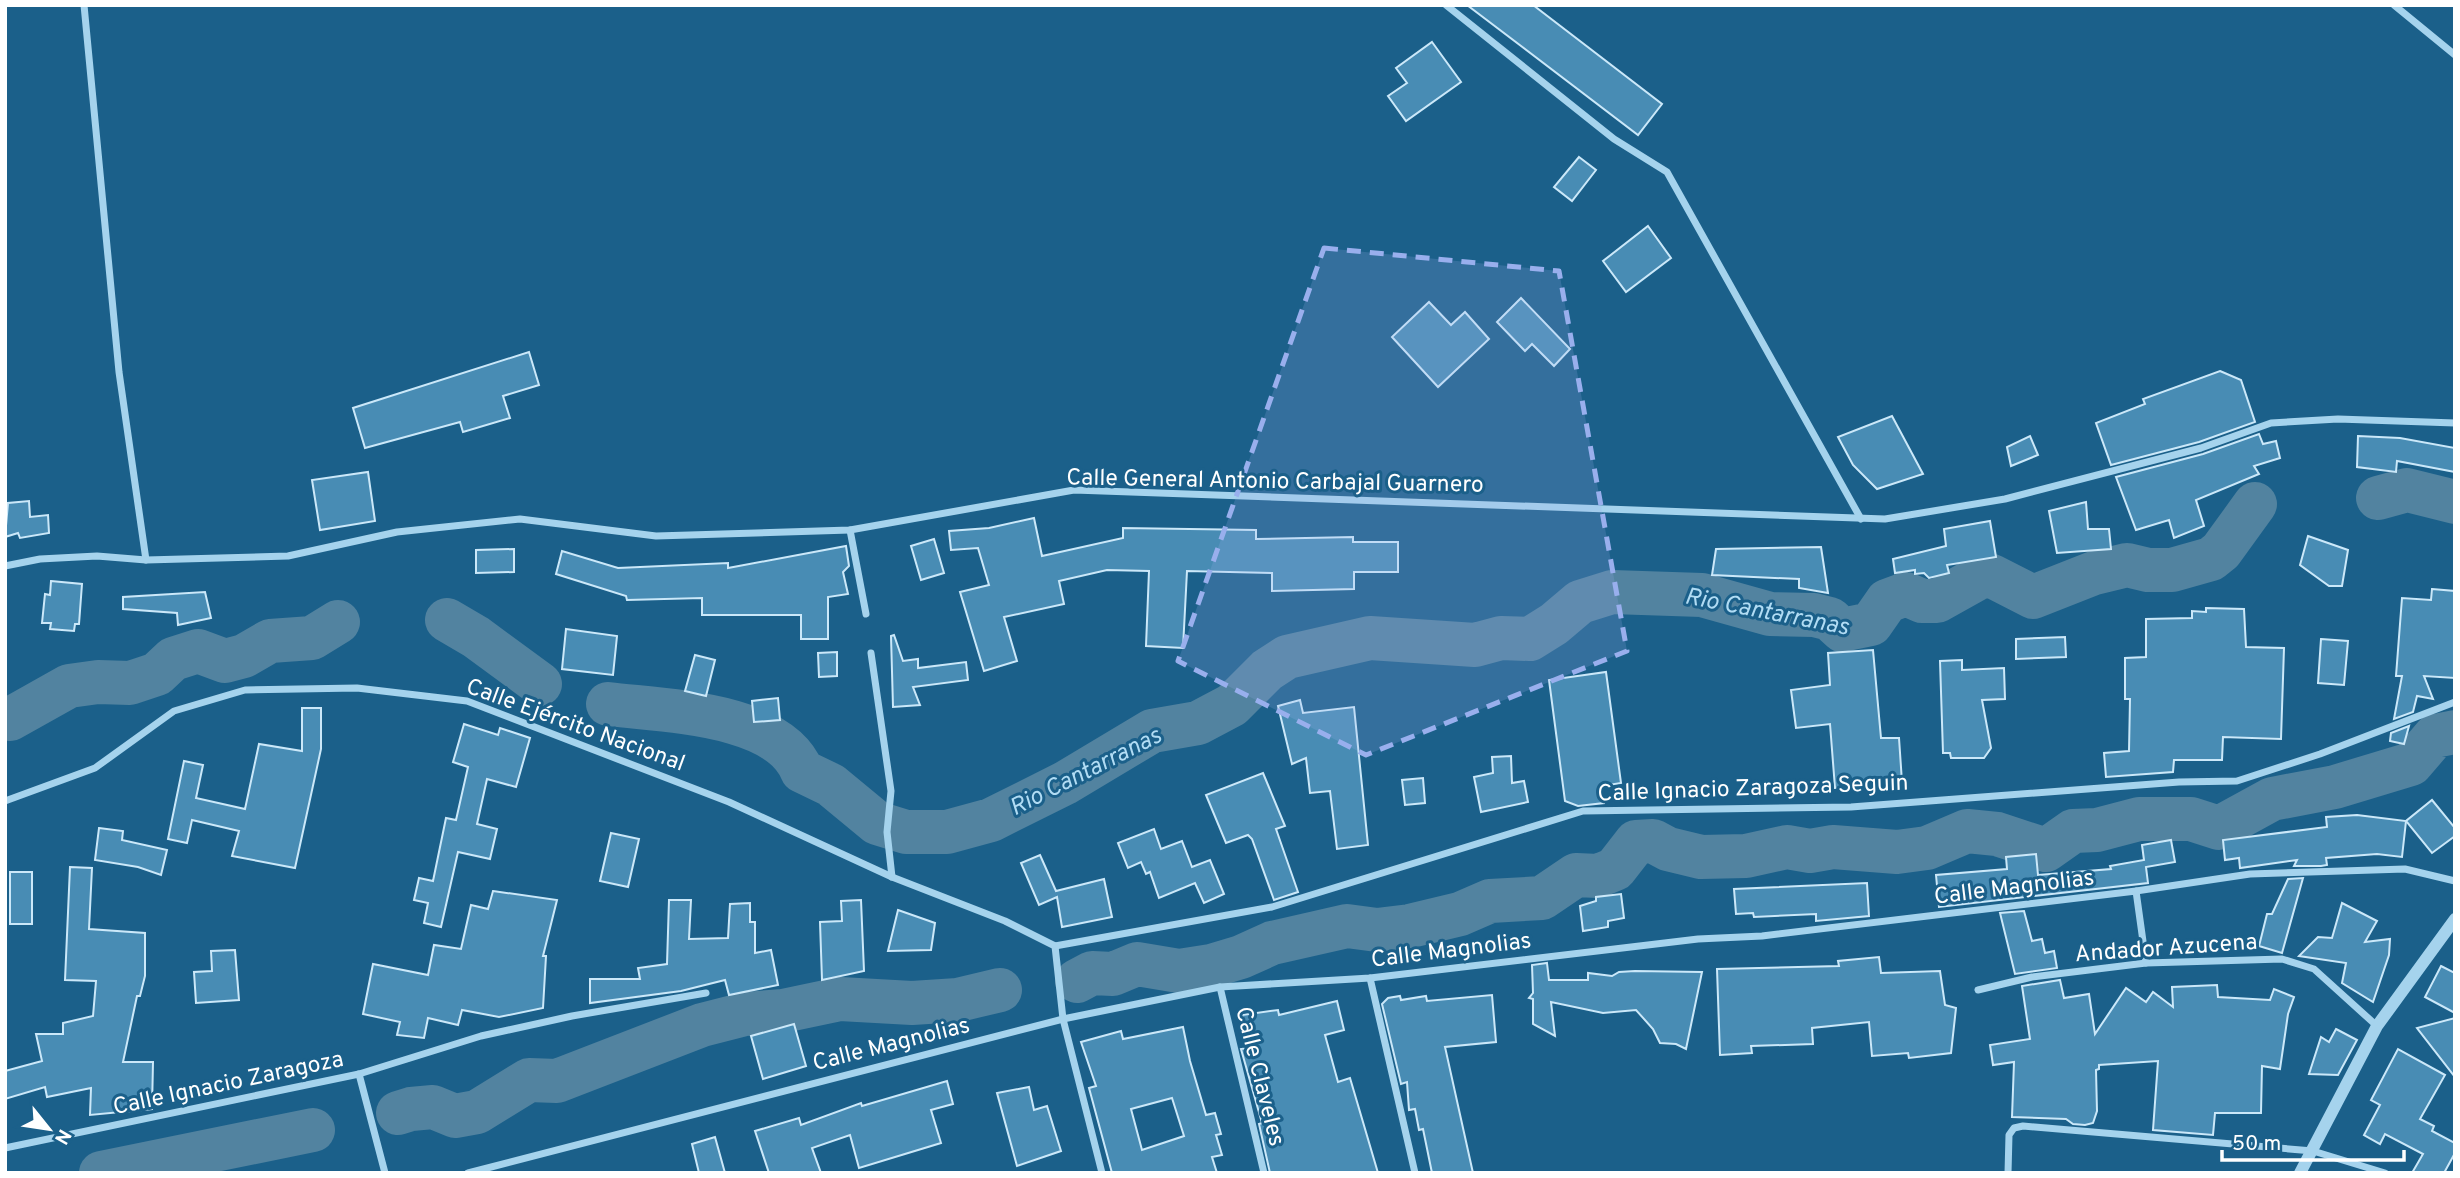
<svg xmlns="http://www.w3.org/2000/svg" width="2460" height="1178" viewBox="0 0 2460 1178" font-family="Overpass,sans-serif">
  <rect width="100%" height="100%" fill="#1b608a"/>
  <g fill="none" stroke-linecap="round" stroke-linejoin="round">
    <g stroke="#5283a0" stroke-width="44">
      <path d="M2378 498 2407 490 2455 502"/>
      <path d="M447 620 476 637 540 684"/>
      <path d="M608 704C663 711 778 712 802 771L831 785 877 823 906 832H947L991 820 1065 783 1152 731 1198 723 1232 705 1267 670 1287 657 1370 638 1475 645 1501 638 1530 639 1554 624 1580 602 1612 592 1702 595 1770 614 1814 615 1830 619 1842 630 1871 624 1887 601 1906 594 1922 601H1937L1980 577 1992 576 2033 597 2094 573 2127 565 2148 570H2172L2211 559 2221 551 2255 504"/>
      <path d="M10 719 69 686 98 682 130 683 157 674 173 659 198 651 225 661 244 656 270 641 312 638 338 622"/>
      <path d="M1077 981 1092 973 1113 974 1137 964 1179 971 1211 966 1241 957 1272 943 1347 926 1377 930 1410 926 1460 914 1490 901 1542 898 1576 875 1598 876 1615 869 1636 842 1653 841 1668 849 1701 857 1746 856 1787 847 1810 851 1833 847 1897 852 1927 848 1967 831 1997 834 2046 850 2073 831 2097 830 2139 819H2191L2219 828 2272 799 2335 787 2411 764 2435 736 2455 732"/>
      <path d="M398 1113 411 1109 433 1107 455 1116 477 1112 529 1080 557 1081 702 1025 745 1014 783 1011 840 999 912 1003 958 1000 1000 990"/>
      <path d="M101 1173 313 1130"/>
    </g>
  </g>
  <g fill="#488cb4" stroke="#cbe8f9" stroke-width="2" fill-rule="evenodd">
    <path d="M1467 5H1533L1662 104 1638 135Z"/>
    <path d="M1432 42 1461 82 1406 121 1388 96 1407 83 1396 68Z"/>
    <path d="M1579 157 1596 170 1572 201 1554 187Z"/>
    <path d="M1648 226 1671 258 1626 292 1603 261Z"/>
    <path d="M1521 298 1570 349 1554 366 1532 344 1525 351 1497 322Z"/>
    <path d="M1429 302 1451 325 1465 312 1489 339 1438 387 1392 337Z"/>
    <path d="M529 352 539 385 503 396 510 418 463 432 460 422 365 448 353 408Z"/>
    <path d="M2220 371 2241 380 2255 422 2199 442 2111 465 2096 423 2145 404 2143 399Z"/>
    <path d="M1892 416 1923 474 1877 489 1853 465 1838 437Z"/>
    <path d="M2259 434 2263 444 2276 441 2280 458 2254 466 2259 474 2196 500 2204 526 2174 538 2169 520 2136 530 2116 477 2203 454Z"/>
    <path d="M2030 436 2038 455 2011 466 2007 447Z"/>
    <path d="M2358 436 2400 438 2455 448V472L2397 461 2396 472 2357 467Z"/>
    <path d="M368 472 375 521 320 530 312 480Z"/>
    <path d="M29 501 30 517 48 515 49 533 20 538 18 533 5 537 8 503Z"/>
    <path d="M2086 502 2088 529H2109L2111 549 2057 553 2049 511Z"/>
    <path d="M1034 518 1042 556 1123 538V528L1256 530V539L1353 537V542H1398V572H1354V589L1272 591V573L1187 571 1183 648 1146 646 1149 571 1107 570 1059 581 1064 604 1004 617 1017 661 984 671 960 592 989 585 978 548 951 550 949 531 989 528Z"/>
    <path d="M1990 521 1996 557 1947 565 1949 573 1929 578 1924 573 1915 574V570L1895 573 1893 559 1946 546 1944 529Z"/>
    <path d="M2308 536 2348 550 2342 586H2329L2300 565Z"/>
    <path d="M934 539 944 573 921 580 911 546Z"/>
    <path d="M846 546 849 566 843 572 848 594 828 597V639H801V615H702V598L627 600 626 596 556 574 562 551 618 568 728 563V568Z"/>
    <path d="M1821 547 1828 593 1799 588V579L1712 575 1716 549Z"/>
    <path d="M514 549V572L476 573V550Z"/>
    <path d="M51 581 82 584 79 624H75L74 631 50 629 51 623H42L45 594 50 595Z"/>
    <path d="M2432 589 2455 591V678L2424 676 2433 699 2417 696 2413 712 2394 719 2402 676H2396L2402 598 2431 600Z"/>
    <path d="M205 592 211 618 178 625 177 613 123 609V597Z"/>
    <path d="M2206 608 2244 609 2246 647 2284 648 2281 739 2223 737 2222 760H2174L2173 772 2106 777 2104 753 2129 751 2130 699H2125V658L2146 657V619L2192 618V611L2206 612Z"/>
    <path d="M566 629 617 636 613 675 562 669Z"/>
    <path d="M894 635 903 661 918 659V668L966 662 968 680 913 687 920 705 893 707 891 636Z"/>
    <path d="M2065 637 2066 657 2016 659V639Z"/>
    <path d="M2321 639 2348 641 2344 685 2318 683Z"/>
    <path d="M1873 650 1881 738H1899L1902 782 1835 788 1830 724 1796 728 1791 690 1830 685 1828 653Z"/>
    <path d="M837 652V676L819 677 818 653Z"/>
    <path d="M695 655 715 660 706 696 685 691Z"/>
    <path d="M1962 660V670L2004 668 2005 699 1982 700 1991 748 1984 758H1951L1950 753H1943L1940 661Z"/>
    <path d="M1606 672 1621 783 1602 786 1604 803 1578 806 1565 801 1549 680Z"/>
    <path d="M778 698 780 720 754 722 752 701Z"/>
    <path d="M1300 700 1303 713 1354 707 1368 845 1337 849 1330 791 1310 793 1306 758 1292 764 1278 706Z"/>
    <path d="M302 708H321V749L295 868 232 856 239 831 192 820 187 843 168 839 184 761 203 765 196 798 245 809 259 744 302 751Z"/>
    <path d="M464 724 498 735 500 728 530 738 516 787 487 779 477 824 497 829 490 859 458 852 441 927 424 923 428 903 414 900 419 878 433 881 446 818 456 820 468 767 453 762Z"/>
    <path d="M2409 726 2404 744 2390 741 2391 733Z"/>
    <path d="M1511 756 1512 783 1524 781 1528 802 1481 812 1474 777 1493 773 1492 757Z"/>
    <path d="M1263 773 1285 826 1276 829 1298 892 1274 900 1252 839 1248 835 1226 843 1206 795Z"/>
    <path d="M1423 778 1425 803 1405 805 1402 780Z"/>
    <path d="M2432 800 2455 828V836L2432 853 2406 821Z"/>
    <path d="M2357 815 2406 821 2402 857 2377 854 2326 858 2327 865 2321 866H2294L2297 860 2240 868 2239 858 2225 860 2223 840 2327 827 2326 817Z"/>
    <path d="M99 828 123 831 122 840 167 850 161 875 138 867 95 860Z"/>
    <path d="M1154 829 1161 849 1182 841 1192 867 1210 860 1224 894 1204 903 1195 883 1159 898 1150 872 1146 874 1141 862 1128 868 1118 843Z"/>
    <path d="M611 833 639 839 628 887 600 881Z"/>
    <path d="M2171 840 2175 862 2146 867 2148 883 1939 907 1936 875 2007 869 2006 857 2036 854 2038 875 2111 869 2110 866 2144 860 2142 845Z"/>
    <path d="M1040 855 1056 891 1104 879 1112 917 1062 927 1057 897 1039 905 1021 863Z"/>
    <path d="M70 867 92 868 89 929 145 933V976L140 996H137L123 1062H153L152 1109 90 1115 91 1088 47 1097 45 1087 5 1099V1071L42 1061 36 1034H63V1023L93 1016 96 981 65 980Z"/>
    <rect x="10" y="872" width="22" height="52"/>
    <path d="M2303 878 2282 953 2259 946 2267 914H2272L2288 879Z"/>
    <path d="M1867 883 1869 916 1816 921V914L1754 917 1753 913 1736 914 1734 889Z"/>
    <path d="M493 891 557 900 543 956H546L543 1008 499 1017 462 1010 458 1025 428 1018 424 1038 397 1035 400 1022 363 1014 373 964 428 975 434 945 461 949 471 905 488 909Z"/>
    <path d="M1621 894 1624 918 1608 921V927L1583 931 1580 906 1596 901V897Z"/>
    <path d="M669 900H691L689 939 728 938 730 904 750 903V922H755V953L771 950 778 985 729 995 725 980 681 991 590 1003V979H640L638 968 667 964Z"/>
    <path d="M861 900 864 971 822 980 820 922 842 921 841 901Z"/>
    <path d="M2342 903 2377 921 2365 942 2390 939 2389 955 2373 1002 2342 983 2346 963 2299 956 2318 937 2332 938Z"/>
    <path d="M898 910 935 923 931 950 888 951Z"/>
    <path d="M2024 911 2032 941 2042 939 2045 953 2054 951 2057 968 2015 974 2000 913Z"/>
    <path d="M235 950 239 1000 196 1003 194 972 212 971 211 951Z"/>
    <path d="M1879 957 1881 973 1940 971 1945 1005 1956 1008 1951 1053 1909 1058 1908 1053 1872 1056 1869 1022 1812 1028 1813 1044 1751 1046 1752 1053 1720 1055 1717 969 1839 966 1838 961Z"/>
    <path d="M1547 963 1549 980H1588V973L1612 976 1619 972 1635 971 1702 972 1686 1049 1676 1044 1660 1043 1653 1029 1636 1010 1603 1013 1551 1002 1555 1036 1533 1024V999L1529 998 1533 993 1532 965Z"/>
    <path d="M2441 966 2455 973V1013L2425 997Z"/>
    <path d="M2060 980 2064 998 2089 994 2095 1034 2126 988 2146 1002 2153 992 2173 1007 2172 987 2217 985 2218 997 2270 1000 2274 989 2294 997 2288 1014 2280 1069 2262 1066 2261 1113H2215L2213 1135 2153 1130 2158 1061 2099 1065V1069L2096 1070 2097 1111 2093 1123 2085 1125 2073 1124 2066 1119 2012 1117 2014 1062 1993 1065 1990 1045 2030 1039 2022 986Z"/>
    <path d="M1492 995 1496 1042 1445 1047 1473 1173H1432L1423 1129 1419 1130 1415 1109 1409 1110 1407 1082 1401 1084 1382 1004 1388 998 1400 996 1401 1000 1426 996 1427 1001Z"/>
    <path d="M1337 1001 1344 1030 1325 1035 1338 1082 1350 1078 1378 1173H1270L1259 1124 1262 1123 1241 1049 1248 1048 1242 1015 1278 1010 1279 1015Z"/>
    <path d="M2455 1018V1077L2417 1028Z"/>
    <path d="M794 1024 806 1066 763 1079 751 1036Z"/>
    <path d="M1183 1027 1190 1061 1206 1115 1215 1113 1221 1134 1216 1135 1222 1155 1212 1157 1217 1173H1112L1089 1088 1096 1086 1081 1042 1121 1031 1123 1039ZM1172 1098 1184 1136 1142 1150 1131 1109Z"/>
    <path d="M2336 1029 2357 1040 2338 1075 2309 1074 2321 1037 2329 1042Z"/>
    <path d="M2398 1049 2445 1075 2420 1119 2434 1126 2432 1131 2455 1143V1153L2444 1173H2412L2423 1154 2385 1134 2380 1144 2364 1135 2380 1105 2371 1100Z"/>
    <path d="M947 1081 953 1104 931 1110 941 1143 859 1168 850 1135 812 1148 821 1173H769L755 1131 799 1118 801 1125 861 1103 862 1106Z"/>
    <path d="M1029 1087 1034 1110 1047 1106 1061 1151 1017 1166 997 1093Z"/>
    <path d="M715 1137 725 1173H699L692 1144Z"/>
  </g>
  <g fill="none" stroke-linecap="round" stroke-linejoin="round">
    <g stroke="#a5d3ed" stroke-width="7">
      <path d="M84 5 119 372 146 560"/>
      <path d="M1446 5 1614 139 1667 172 1861 519"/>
      <path d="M2394 5 2455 55"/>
      <path d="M850 530 866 614"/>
      <path d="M5 566 40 559 97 556 146 560 288 556 397 532 520 519 656 536 850 530 1074 490 1885 519 2005 499 2201 448 2271 423 2338 419 2455 423"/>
      <path d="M871 653 891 791 887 832 892 877"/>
      <path d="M5 801 95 768 174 711 245 690 357 688 467 701 729 802 892 877 1005 921 1055 946 1063 1019 1102 1173"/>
      <path d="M2136 891 2146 963"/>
      <path d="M1055 946 1272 907 1583 811 1851 807 2179 782 2237 781 2320 754 2455 702"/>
      <path d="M1370 978 1415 1173"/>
      <path d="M1220 987 1264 1173"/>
      <path d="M1978 990 2032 977 2146 963 2282 959 2314 969 2377 1026"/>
      <path d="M359 1074 385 1173"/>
      <path d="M5 1148 359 1074 481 1036 572 1016 706 993"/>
      <path d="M468 1173 1063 1019 1220 987 1370 978 1698 939 1762 936 2136 891 2250 874 2405 869 2455 881"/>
      <path d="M2008 1173 2009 1135 2014 1128 2023 1126 2313 1151 2385 1173"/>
    </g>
    <path stroke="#a5d3ed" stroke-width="12" d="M2300 1173 2377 1026 2455 919"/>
  </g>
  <path fill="#99afed" fill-opacity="0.2" stroke="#99afed" stroke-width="5" stroke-dasharray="14 9" stroke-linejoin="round" d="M1324 248 1559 271 1627 651 1366 755 1178 661Z"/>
  <g text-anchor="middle" stroke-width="6" stroke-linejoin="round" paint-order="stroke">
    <g font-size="23" fill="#fff" stroke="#1b608a">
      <text transform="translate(1275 480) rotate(1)" y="8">Calle General Antonio Carbajal Guarnero</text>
      <text transform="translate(576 724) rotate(20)" y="8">Calle Ejército Nacional</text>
      <text transform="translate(1753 787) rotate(-2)" y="8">Calle Ignacio Zaragoza Seguin</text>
      <text transform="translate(2014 886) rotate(-7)" y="8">Calle Magnolias</text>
      <text transform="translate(2166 947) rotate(-4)" y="8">Andador Azucena</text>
      <text transform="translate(1451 949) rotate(-7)" y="8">Calle Magnolias</text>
      <text transform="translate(891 1043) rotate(-14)" y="8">Calle Magnolias</text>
      <text transform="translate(1261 1076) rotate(76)" y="8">Calle Claveles</text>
      <text transform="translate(228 1082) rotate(-12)" y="8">Calle Ignacio Zaragoza</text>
    </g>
    <g font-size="24" font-style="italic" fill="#b1dcf4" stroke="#1b608a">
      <text transform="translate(1767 611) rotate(11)" y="8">Rio Cantarranas</text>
      <text transform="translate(1085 771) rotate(-27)" y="8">Rio Cantarranas</text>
    </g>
  </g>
  <rect width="2460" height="1178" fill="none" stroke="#ffffff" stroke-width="14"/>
  <g transform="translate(49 1129) rotate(120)" stroke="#1b608a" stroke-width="5" paint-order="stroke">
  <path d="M0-5L12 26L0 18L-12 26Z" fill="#ffffff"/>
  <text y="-10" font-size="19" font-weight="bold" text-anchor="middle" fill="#ffffff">N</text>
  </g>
  <path d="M2222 1150v10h182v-10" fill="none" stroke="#ffffff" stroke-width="3.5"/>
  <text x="2232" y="1150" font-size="21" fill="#ffffff" stroke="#1b608a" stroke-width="5" paint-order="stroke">50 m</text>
</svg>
